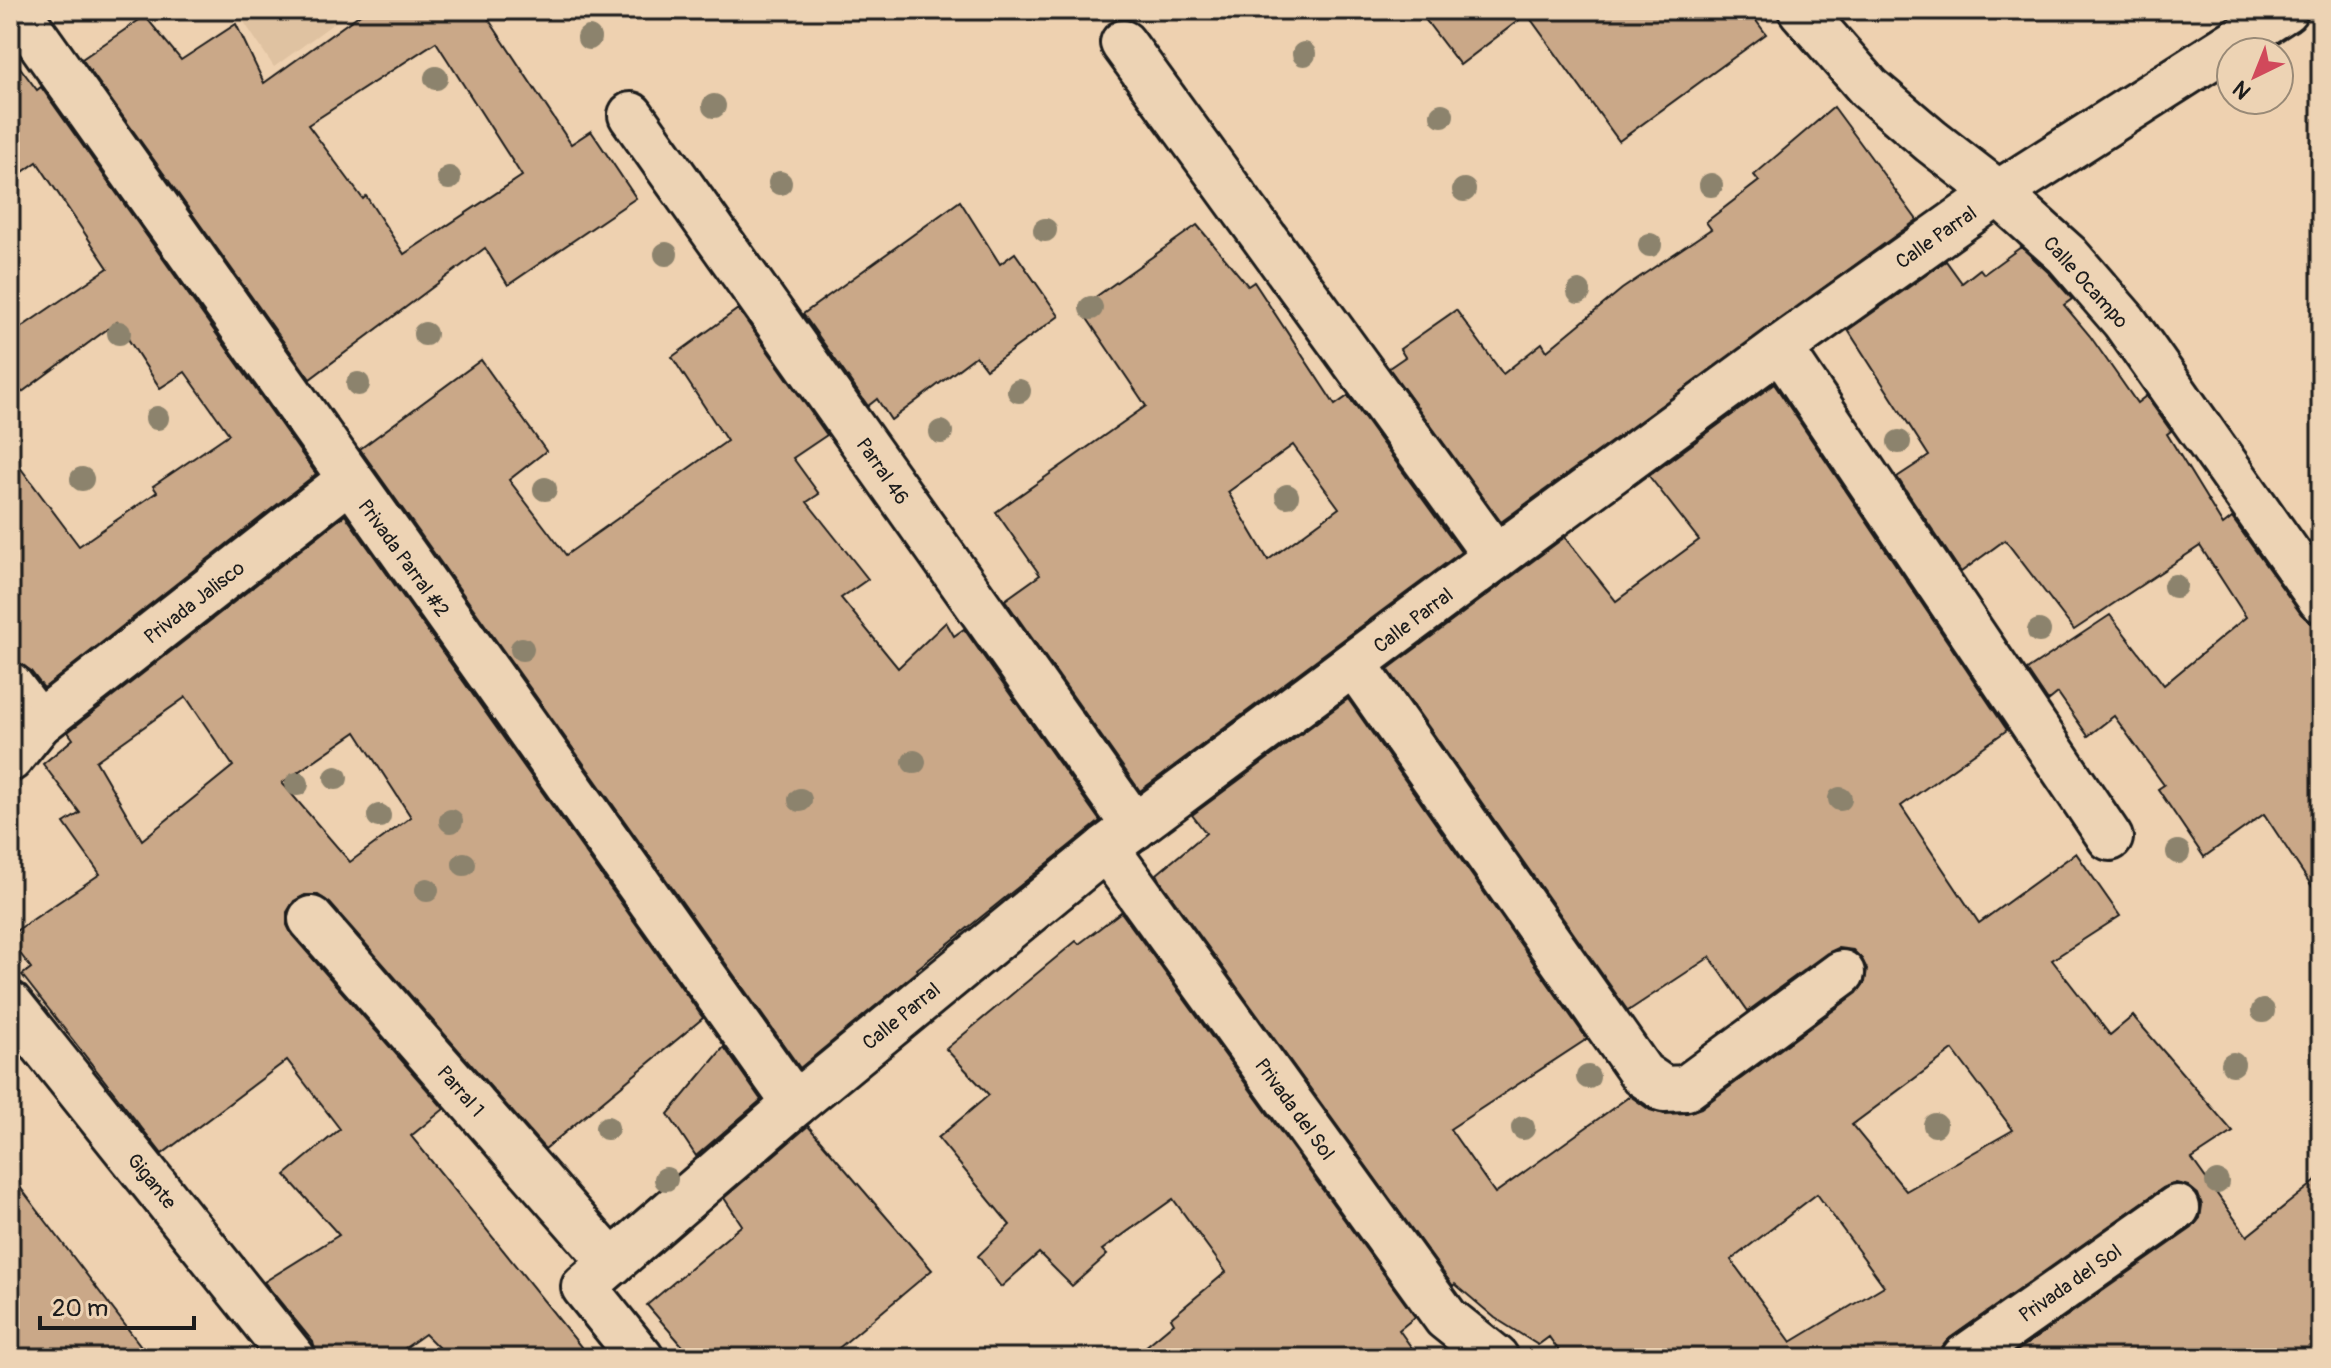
<svg xmlns="http://www.w3.org/2000/svg" width="2331" height="1368" viewBox="0 0 2331 1368" font-family="Pangolin,sans-serif">
  <rect width="100%" height="100%" fill="#eed1b0"/>
  <filter id="ink" filterUnits="userSpaceOnUse"><feTurbulence type="fractalNoise" baseFrequency=".0125" numOctaves="2"/><feDisplacementMap in="SourceGraphic" scale="16" xChannelSelector="R" yChannelSelector="G"/><feConvolveMatrix kernelMatrix="1 2 1 2 8 2 1 2 1" color-interpolation-filters="sRGB"/></filter>
  <g filter="url(#ink)">
    <path fill="#dfc2a1" d="M236 10H352L274 67Z"/>
    <g fill="#caa888" stroke="#1c1c1c" stroke-width="2" fill-rule="evenodd">
      <path d="M366 10H485L483 11 571 144 591 131 636 198 508 285 485 248 310 379 82 59 145 16 181 60 236 24 264 83ZM436 42 522 176 404 254 366 196 363 199 308 125Z"/>
      <path d="M1418 10H1748L1766 34 1619 141 1527 14 1460 65Z"/>
      <path d="M10 54 37 90 41 87 316 474 44 688 30 670 16 661 10 653V454L79 546 157 492 153 486 229 434 185 372 160 388 117 322 10 401V335L108 268 37 162 10 181Z"/>
      <path d="M1834 107 1917 220 1501 522 1389 368 1405 357 1400 349 1456 310 1503 374 1542 343 1547 351 1622 289 1711 229 1706 222 1759 181 1754 175Z"/>
      <path d="M960 201 1000 264 1015 253 1059 316 986 369 976 356 891 420 877 399 868 406 803 314Z"/>
      <path d="M1197 225 1248 286 1254 282 1335 405 1348 396 1461 552 1140 791 1005 600 1040 575 996 512 1146 406 1080 308ZM1293 445 1339 508 1268 560 1228 492Z"/>
      <path d="M2021 247 2049 273 2072 299 2064 305 2090 336 2137 403 2146 396 2171 431 2167 434 2223 525 2232 518 2301 614 2310 622 2317 624 2321 630V900L2264 814 2204 857 2158 789 2164 785 2114 716 2088 736 2058 693 2048 701 2027 670 2110 615 2164 685 2246 617 2200 546 2074 630 2005 540 1961 572 1897 477 1929 456 1848 330 1946 261 1962 283 1980 269 1984 274Z"/>
      <path d="M738 309 827 435 793 458 819 494 807 502 868 579 841 598 898 668 946 622 954 636 964 629 1100 821 917 969 918 971 800 1068 360 449 481 360 546 451 509 480 566 555 727 441 672 357Z"/>
      <path d="M1774 384 2007 730 1901 806 1979 923 2076 853 2120 916 2052 960 2110 1035 2133 1016 2233 1132 2192 1159 2247 1236 2321 1177V1358H2007L2192 1228 2200 1218 2202 1205 2198 1194 2188 1186 2176 1183 2163 1188 1950 1338 1942 1347 1939 1358H1564L1549 1337 1538 1345 1495 1318 1455 1284 1453 1286 1161 882 1157 874 1206 833 1192 815 1348 699 1587 1039 1450 1129 1495 1193 1630 1096 1650 1110 1664 1114 1687 1113 1701 1108 1857 993 1865 982 1867 969 1862 959 1853 950 1838 948 1827 953 1748 1011 1710 957 1628 1011 1388 669 1565 537 1616 601 1699 540 1649 476ZM1953 1050 2013 1130 1906 1191 1852 1125ZM1817 1194 1884 1286 1791 1342 1731 1260Z"/>
      <path d="M345 515 703 1018 545 1149 330 903 318 895H305L294 901 287 912V925L292 935 444 1109 411 1136 590 1358H449L425 1334 391 1358H317L313 1342 264 1282 339 1235 285 1175 340 1129 287 1060 162 1154 22 975 31 968 10 940V935L100 874 64 823 80 813 43 764 73 739 68 732ZM186 697 233 766 142 840 96 761ZM356 732 411 817 350 862 282 783Z"/>
      <path d="M1121 912 1415 1317 1399 1330 1419 1358H1132L1174 1323 1171 1318 1226 1272 1173 1199 1102 1250 1107 1255 1072 1286 1039 1253 1001 1287 978 1256 1010 1225 938 1138 989 1095 946 1049 1076 941 1079 944Z"/>
      <path d="M724 1047 761 1100 696 1156 668 1114Z"/>
      <path d="M808 1126 932 1270 827 1358H693L647 1305 742 1225 724 1198Z"/>
      <path d="M10 1174 150 1358H10Z"/>
    </g>
    <g fill="none" stroke-linecap="round" stroke-linejoin="round">
      <defs>
        <g id="minor">
          <path d="M17 10 795 1104"/>
          <path d="M1801 10 1869 88 1931 141 1998 193 2067 255 2124 321 2321 600"/>
          <path d="M1123 43 1496 557"/>
          <path d="M631 115 1135 827"/>
          <path d="M1780 348 2110 838"/>
          <path d="M1354 664 1642 1074 1664 1089 1686 1088 1842 973"/>
          <path d="M10 685 39 723"/>
          <path d="M10 759 39 723 349 480"/>
          <path d="M1106 848 1446 1318 1496 1358"/>
          <path d="M311 919 612 1263"/>
          <path d="M10 1004 293 1358"/>
          <path d="M641 1358 584 1287 795 1104 1106 848 1496 557 1780 348 1998 193 2285 10"/>
          <path d="M1964 1358 2177 1208"/>
        </g>
      </defs>
      <use href="#minor" stroke="#1c1c1c" stroke-width="50"/>
      <use href="#minor" stroke="#edd3b4" stroke-width="44"/>
    </g>
    <g fill="#8c836d">
      <circle cx="589" cy="38" r="12"/>
      <circle cx="1304" cy="54" r="12"/>
      <circle cx="436" cy="78" r="12"/>
      <circle cx="714" cy="106" r="12"/>
      <circle cx="1442" cy="115" r="12"/>
      <circle cx="449" cy="178" r="12"/>
      <circle cx="780" cy="183" r="12"/>
      <circle cx="1711" cy="185" r="12"/>
      <circle cx="1464" cy="190" r="12"/>
      <circle cx="1045" cy="230" r="12"/>
      <circle cx="1650" cy="245" r="12"/>
      <circle cx="666" cy="254" r="12"/>
      <circle cx="1579" cy="292" r="12"/>
      <circle cx="1091" cy="308" r="12"/>
      <circle cx="119" cy="333" r="12"/>
      <circle cx="425" cy="334" r="12"/>
      <circle cx="358" cy="384" r="12"/>
      <circle cx="1019" cy="391" r="12"/>
      <circle cx="157" cy="418" r="12"/>
      <circle cx="941" cy="432" r="12"/>
      <circle cx="1899" cy="442" r="12"/>
      <circle cx="82" cy="479" r="12"/>
      <circle cx="545" cy="489" r="12"/>
      <circle cx="1287" cy="496" r="12"/>
      <circle cx="2175" cy="586" r="12"/>
      <circle cx="2039" cy="631" r="12"/>
      <circle cx="522" cy="649" r="12"/>
      <circle cx="914" cy="762" r="12"/>
      <circle cx="336" cy="778" r="12"/>
      <circle cx="297" cy="784" r="12"/>
      <circle cx="1840" cy="799" r="12"/>
      <circle cx="800" cy="800" r="12"/>
      <circle cx="379" cy="816" r="12"/>
      <circle cx="451" cy="821" r="12"/>
      <circle cx="2178" cy="852" r="12"/>
      <circle cx="464" cy="864" r="12"/>
      <circle cx="427" cy="890" r="12"/>
      <circle cx="2263" cy="1011" r="12"/>
      <circle cx="2233" cy="1064" r="12"/>
      <circle cx="1588" cy="1077" r="12"/>
      <circle cx="1935" cy="1125" r="12"/>
      <circle cx="607" cy="1128" r="12"/>
      <circle cx="1523" cy="1128" r="12"/>
      <circle cx="666" cy="1179" r="12"/>
      <circle cx="2217" cy="1182" r="12"/>
    </g>
  </g>
  <g text-anchor="middle" stroke-width="6" stroke-linejoin="round" paint-order="stroke">
    <g font-size="20" fill="#1c1c1c" stroke="#edd3b4">
      <text transform="translate(1936 237) rotate(-35)" y="7">Calle Parral</text>
      <text transform="translate(2086 282) rotate(48)" y="7">Calle Ocampo</text>
      <text transform="translate(883 471) rotate(55)" y="7">Parral 46</text>
      <text transform="translate(404 558) rotate(54)" y="7">Privada Parral #2</text>
      <text transform="translate(194 602) rotate(-38)" y="7">Privada Jalisco</text>
      <text transform="translate(1413 620) rotate(-37)" y="7">Calle Parral</text>
      <text transform="translate(901 1016) rotate(-39)" y="7">Calle Parral</text>
      <text transform="translate(461 1091) rotate(49)" y="7">Parral 1</text>
      <text transform="translate(1295 1109) rotate(54)" y="7">Privada del Sol</text>
      <text transform="translate(152 1181) rotate(51)" y="7">Gigante</text>
      <text transform="translate(2070 1283) rotate(-35)" y="7">Privada del Sol</text>
    </g>
  </g>
  <rect width="2331" height="1368" fill="none" stroke="#edd3b4" stroke-width="40"/>
  <rect x="20" y="20" width="2291" height="1328" fill="none" stroke="#1c1c1c" stroke-width="3" filter="url(#ink)"/>
  <g transform="translate(2255 76) rotate(223)"><circle r="38" fill="#edd3b4" stroke="#998a77" stroke-width="2"/>
  <path d="M0-6L14 30L0 20L-14 30Z" fill="#d1495b"/>
  <text y="-12" font-size="22" font-weight="bold" text-anchor="middle" fill="#1c1c1c">N</text>
  </g>
  <path d="M40 1316v12h154v-12" fill="none" stroke="#1c1c1c" stroke-width="4"/>
  <text x="52" y="1316" font-size="24" fill="#1c1c1c" stroke="#edd3b4" stroke-width="6" paint-order="stroke">20 m</text>
</svg>
